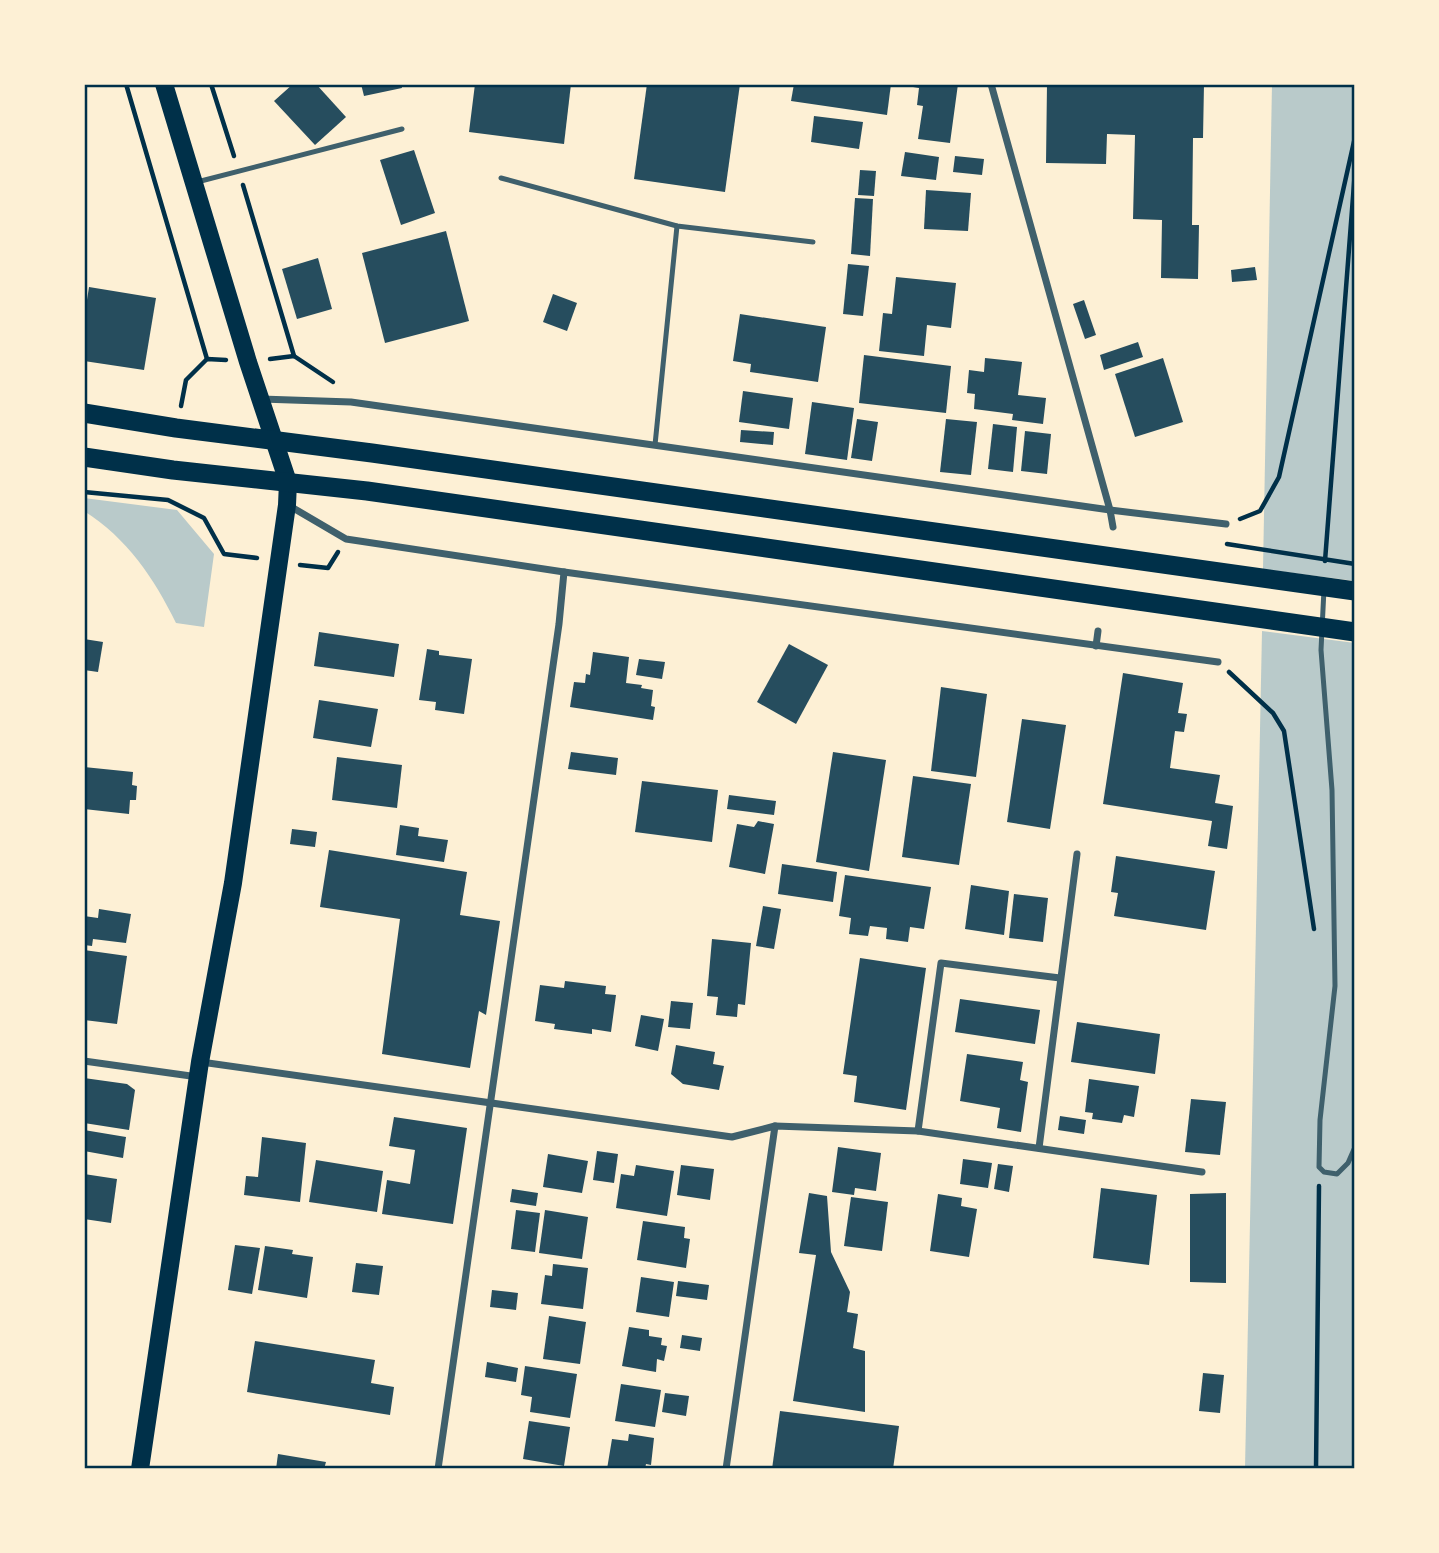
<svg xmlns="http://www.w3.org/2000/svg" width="1439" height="1553" viewBox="0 0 1439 1553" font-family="'Golos Text',sans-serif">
  <rect width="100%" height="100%" fill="#fdf0d5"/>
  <g fill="#b9caca">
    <path d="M1272 84H1355V581L1263 569Z"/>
    <path d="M84 498 177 510 214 554 204 627 176 623C154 578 127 538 84 511Z"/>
    <path d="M1262 631 1355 643V1469H1245Z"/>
  </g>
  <g fill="#264d5e">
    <path d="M293 84H316L346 117 315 145 274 101Z"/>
    <path d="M361 84H401L402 88 364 96Z"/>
    <path d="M475 84H571L564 144 469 132Z"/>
    <path d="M647 84H740L725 192 634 179Z"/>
    <path d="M794 84H891L887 115 791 101Z"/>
    <path d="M914 84H958L950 143 918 139 923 106 917 105 919 88 913 87Z"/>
    <path d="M1047 84H1204L1203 138H1193L1192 225H1199L1198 279 1161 278 1162 220 1133 219 1135 135 1107 134 1106 164 1046 163Z"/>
    <path d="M814 116 863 122 859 149 811 142Z"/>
    <path d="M414 150 435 213 401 225 380 160Z"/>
    <path d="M905 152 939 157 936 180 901 176Z"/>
    <path d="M955 156 984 159 982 175 953 172Z"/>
    <path d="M860 170 876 171 874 196 858 195Z"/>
    <path d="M926 190 971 193 968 231 924 229Z"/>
    <path d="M855 198 873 199 870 256 851 254Z"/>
    <path d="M446 231 469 321 385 343 362 253Z"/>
    <path d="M318 258 332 309 297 319 282 269Z"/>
    <path d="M848 264 869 266 863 316 843 314Z"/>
    <path d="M1255 267 1257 280 1232 282 1231 270Z"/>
    <path d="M896 277 956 283 951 328 927 325 924 356 879 351 883 313 892 314Z"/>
    <path d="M89 287 156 298 144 370 84 361V319Z"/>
    <path d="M553 294 577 303 567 331 543 322Z"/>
    <path d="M1084 300 1096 335 1085 339 1073 304Z"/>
    <path d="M740 314 826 327 818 382 750 372 751 364 733 361Z"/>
    <path d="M1138 342 1143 357 1104 370 1100 355Z"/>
    <path d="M864 355 951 366 946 413 859 403Z"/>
    <path d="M985 358 1022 362 1018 395 1046 398 1043 424 1012 420 1013 414 974 409 975 394 967 393 969 370 984 372Z"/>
    <path d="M1163 358 1183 422 1135 437 1115 374Z"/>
    <path d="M743 391 793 398 789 429 739 422Z"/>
    <path d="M812 402 854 408 847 460 805 454Z"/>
    <path d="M857 419 878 422 872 461 851 458Z"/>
    <path d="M946 419 977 422 971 475 940 472Z"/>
    <path d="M993 424 1017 427 1013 472 988 469Z"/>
    <path d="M741 430 774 432 773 445 740 442Z"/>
    <path d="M1025 431 1051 434 1047 474 1021 471Z"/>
    <path d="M319 632 399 644 394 677 314 666Z"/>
    <path d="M84 639 103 642 98 672 84 670Z"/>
    <path d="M789 644 828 665 796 724 757 702Z"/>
    <path d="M427 649 439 651V655L472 659 464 714 435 710 436 702 419 700Z"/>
    <path d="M593 652 629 657 626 683 642 685 641 688 653 690 651 706 655 707 653 720 570 707 574 682 585 683 586 674 590 675Z"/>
    <path d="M639 659 665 662 662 679 636 675Z"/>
    <path d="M1123 673 1183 683 1178 713 1187 714 1184 732 1175 731 1170 768 1220 775 1215 803 1233 806 1227 849 1208 846 1212 821 1103 804Z"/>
    <path d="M941 687 987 694 976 777 931 771Z"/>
    <path d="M319 700 378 709 371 747 313 738Z"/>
    <path d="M1022 719 1066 725 1050 829 1007 822Z"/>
    <path d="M571 752 618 758 616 775 568 769Z"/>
    <path d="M833 752 886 760 869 871 816 862Z"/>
    <path d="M337 757 402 765 397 808 332 800Z"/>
    <path d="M84 767 133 772 132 785 137 786 136 800H130L129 814 84 809Z"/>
    <path d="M913 776 971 784 959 865 902 857Z"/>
    <path d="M642 781 718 790 712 842 635 832Z"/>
    <path d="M729 795 776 801 774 815 727 809Z"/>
    <path d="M758 821 774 824 765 874 729 867 737 824 754 827Z"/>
    <path d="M400 825 419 828 418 836 448 840 444 862 396 855Z"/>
    <path d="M292 829 317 832 315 847 290 844Z"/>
    <path d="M329 850 467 872 460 915 500 921 486 1015 479 1011 470 1068 382 1054 400 919 320 907Z"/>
    <path d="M1116 856 1215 871 1206 930 1114 916 1118 893 1111 892Z"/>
    <path d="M782 864 837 872 833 902 778 894Z"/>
    <path d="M845 875 931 887 924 929 910 927 908 942 886 939 887 928 870 926 868 936 849 934 851 918 839 916Z"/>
    <path d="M971 885 1009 891 1004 935 965 929Z"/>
    <path d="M1014 894 1048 898 1043 942 1009 938Z"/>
    <path d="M763 906 781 909 774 949 756 946Z"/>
    <path d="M99 909 131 914 126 943 93 939 92 946 84 945V916L98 918Z"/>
    <path d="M712 939 751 943 745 1005 738 1004 737 1017 716 1015 718 997 707 996Z"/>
    <path d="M84 950 127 956 117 1024 84 1020Z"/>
    <path d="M860 958 926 968 906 1110 854 1102 857 1076 843 1074Z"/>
    <path d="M565 981 606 986 605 994 616 995 611 1032 592 1029V1034L554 1029 555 1024 535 1021 540 985 564 988Z"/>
    <path d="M960 999 1040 1010 1035 1044 955 1032Z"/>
    <path d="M671 1001 693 1003 690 1029 668 1027Z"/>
    <path d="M641 1015 664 1019 658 1051 635 1046Z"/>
    <path d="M1077 1022 1160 1034 1155 1074 1071 1062Z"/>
    <path d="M676 1045 715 1052 713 1064 724 1066 719 1090 683 1084 671 1074Z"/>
    <path d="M967 1054 1023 1062 1020 1080 1028 1082 1021 1132 997 1128 1000 1108 960 1101Z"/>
    <path d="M84 1078 127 1084 135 1090 129 1130 84 1123Z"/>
    <path d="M1089 1079 1139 1086 1134 1117 1124 1115 1122 1123 1092 1119 1093 1113 1085 1112Z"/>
    <path d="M1191 1099 1226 1102 1220 1155 1185 1152Z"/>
    <path d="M1060 1116 1086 1120 1084 1134 1058 1130Z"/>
    <path d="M394 1117 467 1128 453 1224 382 1214 387 1180 410 1184 415 1150 389 1146Z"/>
    <path d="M84 1130 126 1137 123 1158 84 1151Z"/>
    <path d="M262 1137 306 1143 300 1202 244 1195 246 1176 258 1177Z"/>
    <path d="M838 1147 881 1153 876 1191 855 1188 854 1195 832 1192Z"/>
    <path d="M597 1151 618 1154 614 1183 593 1180Z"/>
    <path d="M548 1154 588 1161 582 1193 543 1187Z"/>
    <path d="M963 1159 992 1163 988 1188 960 1184Z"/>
    <path d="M316 1160 383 1171 377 1212 309 1202Z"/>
    <path d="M998 1164 1013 1166 1009 1192 994 1189Z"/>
    <path d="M636 1165 674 1171 667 1216 616 1208 621 1174 634 1176Z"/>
    <path d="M681 1165 714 1169 710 1200 677 1195Z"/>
    <path d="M84 1174 117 1179 111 1223 84 1219Z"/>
    <path d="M1101 1188 1157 1195 1149 1265 1093 1258Z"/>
    <path d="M512 1189 538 1193 536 1206 510 1202Z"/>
    <path d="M809 1193 827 1196 831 1252 850 1292 847 1312 858 1314 853 1348 865 1351V1412L793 1401 816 1255 799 1253Z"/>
    <path d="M1226 1193V1283L1190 1282V1194Z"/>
    <path d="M938 1194 962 1198 961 1206 977 1209 969 1257 930 1251Z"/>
    <path d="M851 1197 888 1202 882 1251 844 1246Z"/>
    <path d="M516 1210 540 1213 535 1252 511 1249Z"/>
    <path d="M545 1210 588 1217 582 1259 539 1253Z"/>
    <path d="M643 1221 685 1227 684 1238 690 1239 686 1268 637 1260Z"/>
    <path d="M235 1245 260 1248 252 1294 228 1290Z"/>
    <path d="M265 1246 293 1250 292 1254 313 1257 307 1298 258 1290Z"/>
    <path d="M356 1263 383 1266 379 1295 352 1292Z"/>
    <path d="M553 1264 588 1268 583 1309 541 1304 545 1275 552 1276Z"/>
    <path d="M641 1277 674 1282 669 1317 636 1312Z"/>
    <path d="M678 1281 709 1285 707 1300 676 1296Z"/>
    <path d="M492 1290 518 1293 516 1310 490 1307Z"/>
    <path d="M549 1316 586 1322 580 1364 543 1359Z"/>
    <path d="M629 1327 649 1330V1336L662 1338 661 1345 667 1346 664 1361 657 1359 656 1372 622 1366Z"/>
    <path d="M682 1335 702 1338 700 1351 680 1348Z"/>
    <path d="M255 1341 375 1360 371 1383 394 1387 390 1415 247 1392Z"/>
    <path d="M487 1362 518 1368 516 1382 485 1377Z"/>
    <path d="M525 1366 577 1374 570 1418 530 1412 532 1397 521 1395Z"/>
    <path d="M1203 1373 1224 1375 1220 1413 1199 1411Z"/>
    <path d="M621 1384 661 1390 655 1427 615 1421Z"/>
    <path d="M665 1393 689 1396 686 1416 662 1412Z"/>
    <path d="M780 1411 899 1426 893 1469H772Z"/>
    <path d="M529 1421 570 1427 564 1466 523 1459Z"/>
    <path d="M629 1434 654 1438 651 1465 646 1464 645 1469H607L612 1439 628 1441Z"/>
    <path d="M278 1454 326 1462 324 1469H276Z"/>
  </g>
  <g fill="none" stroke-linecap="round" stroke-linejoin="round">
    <g stroke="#003049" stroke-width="4.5">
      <path d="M126 84 207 359"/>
      <path d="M211 84 234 156"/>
      <path d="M243 185 294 356"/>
      <path d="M270 359 294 356 333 382"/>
      <path d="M181 406 186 380 207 359 226 360"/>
      <path d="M84 492 168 500 204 518 224 554 257 558"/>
      <path d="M1240 519 1260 511 1279 477 1355 137"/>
      <path d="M1227 544 1355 564"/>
      <path d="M1325 561 1355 171"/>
      <path d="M300 565 328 568 338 552"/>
      <path d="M1229 672 1273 713 1284 731 1314 929"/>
      <path d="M1316 1469 1319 1186"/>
    </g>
    <g stroke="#3f606c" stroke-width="5">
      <path d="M501 178 677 226 813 242"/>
      <path d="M197 182 402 129"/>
      <path d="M655 445 677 226"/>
      <path d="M1324 589 1321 650 1332 790 1335 986 1320 1120 1319 1167 1324 1172 1337 1174 1348 1163 1355 1147"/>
    </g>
    <g stroke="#3f606c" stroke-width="7">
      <path d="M991 84 1110 510 1113 527"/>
      <path d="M261 399 351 402 1110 510 1226 524"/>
      <path d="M288 505 346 539 564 572 1218 662"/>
      <path d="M1096 646 1098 631"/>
      <path d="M84 1061 198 1077"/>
      <path d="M201 1062 732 1137 775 1126 918 1131 1202 1172"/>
      <path d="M918 1131 941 963 1060 978"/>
      <path d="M1039 1148 1077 854"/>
      <path d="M438 1469 559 624 564 572"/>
      <path d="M726 1469 775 1126"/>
    </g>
    <path stroke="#003049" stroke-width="18" d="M140 1469 200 1062 233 883 287 505 288 482 248 362 164 84"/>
    <g stroke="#003049" stroke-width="19">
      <path d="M84 413 176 428 372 453 1355 591"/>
      <path d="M84 457 173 470 367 491 1355 632"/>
    </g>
  </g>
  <rect width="1439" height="1553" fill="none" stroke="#fdf0d5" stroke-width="172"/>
  <rect x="86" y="86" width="1267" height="1381" fill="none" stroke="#003049" stroke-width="2.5"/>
</svg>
